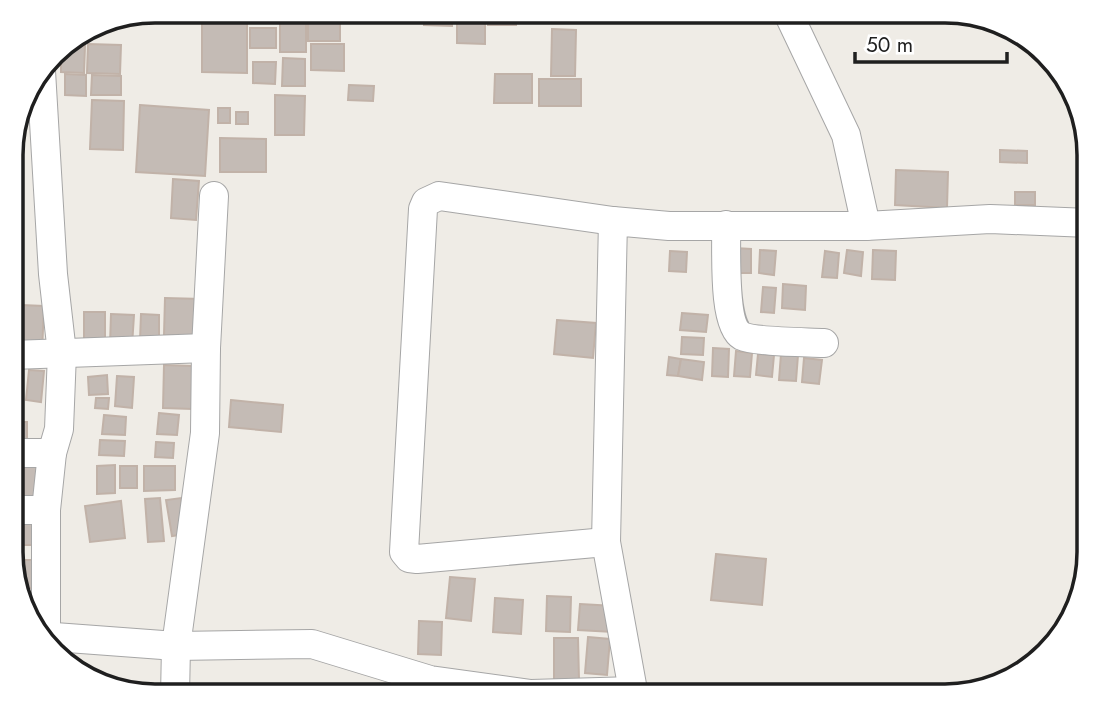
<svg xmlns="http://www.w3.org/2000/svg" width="1100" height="707" viewBox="0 0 1100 707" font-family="Jost,sans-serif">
  <rect width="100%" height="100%" fill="#efece6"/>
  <g fill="#c4bbb5" stroke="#c1b2a8" stroke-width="2">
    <path d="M309 11H335V18L309 17Z"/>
    <path d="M424 11H452V26L424 25Z"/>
    <rect x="457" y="11" width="26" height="6"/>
    <rect x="488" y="11" width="28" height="14"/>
    <rect x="523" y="11" width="27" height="11"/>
    <rect x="563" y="11" width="43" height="11"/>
    <path d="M202 17H247V73L202 72Z"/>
    <path d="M457 18H485V44L457 43Z"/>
    <rect x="308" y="20" width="32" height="21"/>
    <rect x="280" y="23" width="26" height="29"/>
    <rect x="250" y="28" width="26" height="20"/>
    <path d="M552 29 576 30 575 76H551Z"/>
    <path d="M88 44 121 45 120 74 87 73Z"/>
    <path d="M311 44H344V71L311 70Z"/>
    <path d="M61 46H85L84 73 61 72Z"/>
    <path d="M283 58 305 59V86H282Z"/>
    <path d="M253 62H276L275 84 253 83Z"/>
    <path d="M65 74 86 75V96L65 95Z"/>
    <path d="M495 74H532V103H494Z"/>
    <path d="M92 75 121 76V95H91Z"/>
    <rect x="539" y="79" width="42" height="27"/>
    <path d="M349 85 374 86 373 101 348 100Z"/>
    <path d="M275 95 305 96 304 135H275Z"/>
    <path d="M92 100 124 101 123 150 90 149Z"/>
    <path d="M140 105 209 110 205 176 136 172Z"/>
    <rect x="218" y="108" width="12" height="15"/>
    <rect x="236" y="112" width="12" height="12"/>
    <path d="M220 138 266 139V172H220Z"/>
    <path d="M1000 150 1027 151V163L1000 162Z"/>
    <path d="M896 170 948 172 947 208 895 205Z"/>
    <path d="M173 179 199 181 196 220 171 218Z"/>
    <rect x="1015" y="192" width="20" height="13"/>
    <path d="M735 248 751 249V273H735Z"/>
    <path d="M760 250 776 251 774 275 759 273Z"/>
    <path d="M847 250 863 252 861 276 844 273Z"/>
    <path d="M873 250 896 251 895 280 872 279Z"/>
    <path d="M670 251 687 252 686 272 669 271Z"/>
    <path d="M825 251 839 253 837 278 822 277Z"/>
    <path d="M783 284 806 286 805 310 782 308Z"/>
    <path d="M763 287 776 288 774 313 761 312Z"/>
    <path d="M165 298 202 299 200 337 164 335Z"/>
    <path d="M21 305 44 306 42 352 20 351Z"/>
    <rect x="12" y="312" width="5" height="29"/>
    <rect x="84" y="312" width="21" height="28"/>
    <path d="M682 313 708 315 706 332 680 330Z"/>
    <path d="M111 314 134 315 132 346 110 345Z"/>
    <path d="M141 314 159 315V341L140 340Z"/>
    <path d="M557 320 596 323 593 358 554 354Z"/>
    <path d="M682 337 704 338 703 355 681 354Z"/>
    <path d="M713 348 729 349 728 377 712 376Z"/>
    <path d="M736 351 752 353 750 377 734 376Z"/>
    <path d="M758 354 774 355 772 377 756 375Z"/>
    <path d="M781 354 798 355 796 381 779 380Z"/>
    <path d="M669 357 681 359 678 376 667 375Z"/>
    <path d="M804 358 822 360 819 384 802 382Z"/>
    <path d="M681 359 704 362 702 380 678 376Z"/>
    <path d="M164 365 193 366 192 409 163 408Z"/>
    <path d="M29 370 44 371 41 402 26 400Z"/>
    <path d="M107 375 108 394 89 395 88 377Z"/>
    <path d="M117 376 134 377 132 408 115 406Z"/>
    <path d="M12 378H21L20 412H12Z"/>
    <path d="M96 398H109L108 409 95 408Z"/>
    <path d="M231 400 283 405 281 432 229 427Z"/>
    <path d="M159 413 179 415 177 435 157 434Z"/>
    <path d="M104 415 126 417 125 435 102 434Z"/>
    <rect x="12" y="422" width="15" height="17"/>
    <path d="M100 440 125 441 124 456 99 455Z"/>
    <path d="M156 442 174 443 173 458 155 457Z"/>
    <path d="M52 462 53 499 22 500V463Z"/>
    <path d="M12 464H19L18 500H12Z"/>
    <path d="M115 465V493L97 494V466Z"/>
    <rect x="120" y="466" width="17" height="22"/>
    <path d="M144 466H175V490L144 491Z"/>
    <path d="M160 498 164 541 148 542 145 499Z"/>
    <path d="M181 498 186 534 172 536 166 500Z"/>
    <path d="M121 501 125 538 90 542 85 506Z"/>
    <rect x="22" y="517" width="18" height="28"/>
    <rect x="12" y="521" width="6" height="31"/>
    <path d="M716 554 766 559 762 605 711 600Z"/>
    <rect x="19" y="560" width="14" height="28"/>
    <path d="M450 577 475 579 471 621 446 618Z"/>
    <path d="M547 596 571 597 570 632 546 631Z"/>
    <path d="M495 598 523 600 521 634 493 632Z"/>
    <path d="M580 604 614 606 613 632 578 630Z"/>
    <path d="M419 621 442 622 441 655 418 654Z"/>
    <path d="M588 637 610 639 607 675 585 673Z"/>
    <path d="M554 638H578L579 680 554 681Z"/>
  </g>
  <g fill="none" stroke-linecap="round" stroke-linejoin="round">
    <defs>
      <g id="minor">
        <path d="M787 11 846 135 866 226 990 219 1089 223"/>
        <path d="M41 71 53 274 62 353 59 429 52 453 46 510V636"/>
        <path d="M726 225C727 247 722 325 742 336 755 342 806 342 824 343"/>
        <path d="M12 355 206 348"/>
        <path d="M12 453H52"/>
        <path d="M12 510H46"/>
        <path d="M606 542 417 559 409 558 404 552 423 209 426 202 439 196 613 221"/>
        <path d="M41 636 176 646 312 644 430 680 531 694 634 691"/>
        <path d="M175 696 176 646 205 433 206 348 214 196"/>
        <path d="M634 696 606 542 613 221 669 226H866"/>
      </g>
    </defs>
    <use href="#minor" stroke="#a6a6a6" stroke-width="30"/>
    <use href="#minor" stroke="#fff" stroke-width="28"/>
  </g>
  <path d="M0 0H1100V707H0ZM155 23H945A132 132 0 0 1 1077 155V552A132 132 0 0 1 945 684H155A132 132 0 0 1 23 552V155A132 132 0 0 1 155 23Z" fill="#fff" fill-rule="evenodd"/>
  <path fill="none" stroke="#1f1f1f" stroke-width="3.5" d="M155 23H945A132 132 0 0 1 1077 155V552A132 132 0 0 1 945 684H155A132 132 0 0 1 23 552V155A132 132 0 0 1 155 23Z"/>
  <path d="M855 52v10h152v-10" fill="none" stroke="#1f1f1f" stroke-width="3.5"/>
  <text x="866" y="52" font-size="21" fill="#1f1f1f" stroke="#ffffff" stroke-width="5" paint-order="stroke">50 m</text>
</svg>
